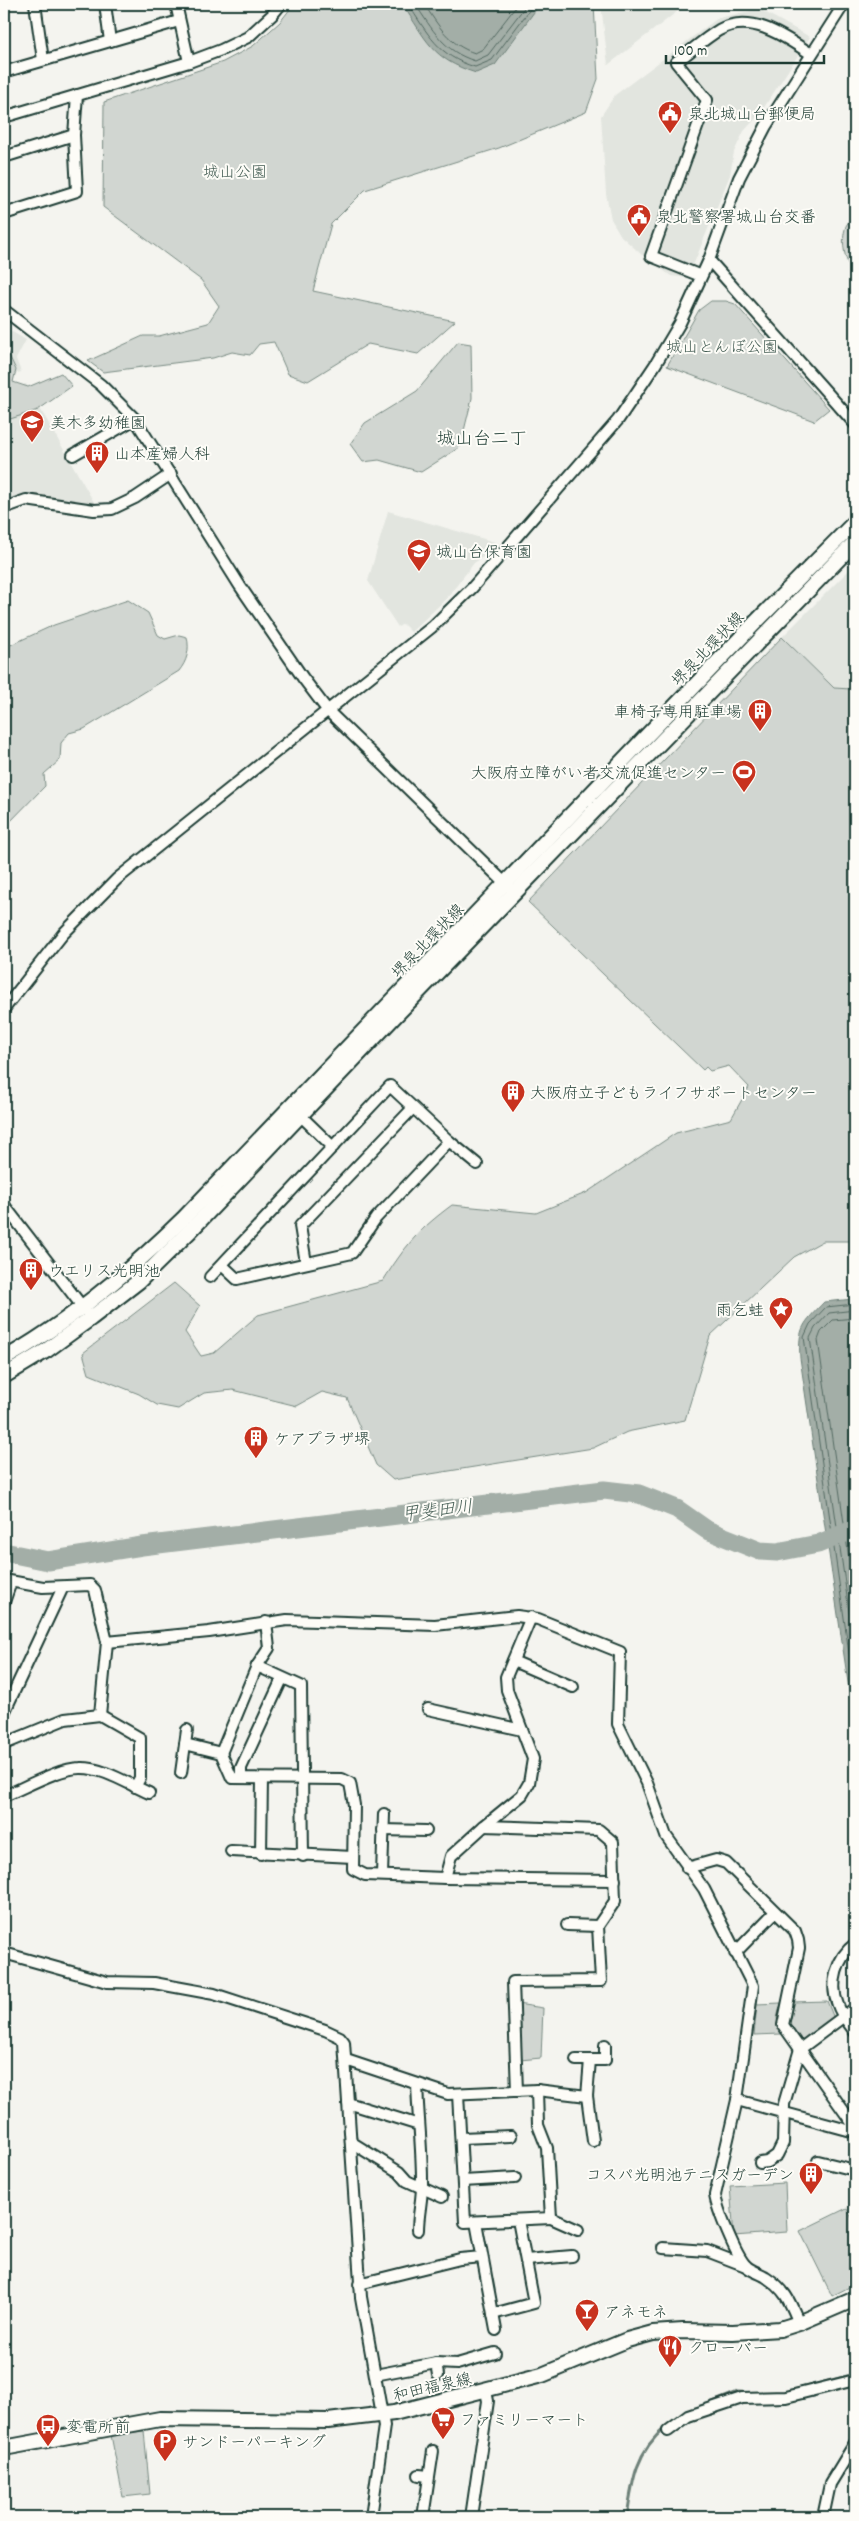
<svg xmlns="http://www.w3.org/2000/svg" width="859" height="2521" viewBox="0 0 859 2521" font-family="Dekko,'Klee One',sans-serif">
  <rect width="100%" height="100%" fill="#f4f4ef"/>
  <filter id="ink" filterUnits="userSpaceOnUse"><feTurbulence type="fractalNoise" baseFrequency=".02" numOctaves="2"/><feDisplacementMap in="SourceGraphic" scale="10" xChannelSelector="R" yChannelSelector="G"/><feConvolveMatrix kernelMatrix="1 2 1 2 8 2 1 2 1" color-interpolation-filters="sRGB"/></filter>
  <g filter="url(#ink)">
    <g fill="#e2e5df">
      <path d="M601 4H687L608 65Z"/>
      <path d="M759 9 810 37 759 115 744 131 734 152 730 175 688 278 671 276 642 255 621 236 611 219 606 194 601 116 615 95 718 18Z"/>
      <path d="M4 327 26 340 16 359 21 372 4 377Z"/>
      <path d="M26 384 95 504 26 495 4 502V391Z"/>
      <path d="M388 511 498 543 489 553 474 563 447 598 411 632 403 624 398 627 368 581Z"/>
      <path d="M855 564V692L851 689 834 688 782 637Z"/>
    </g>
    <g fill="#d1d6d1" stroke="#788a82">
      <path d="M294 4H594L598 79 586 112 499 148 365 190 331 224 313 291 455 321 418 354 368 344 308 381 288 374 274 342 259 344 250 355 232 352 213 358 103 372 88 361 143 336H159L208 323 219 306 201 280 103 207 104 102 223 62 253 46 280 22Z"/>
      <path d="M855 213V275C845 263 840 242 846 226 848 222 852 217 855 213Z"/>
      <path d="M711 301H726L735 304 829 409 814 421 667 366 699 310Z"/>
      <path d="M458 342 471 344 472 398 460 447 421 472 379 460 363 462 350 444 365 423 417 391Z"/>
      <path d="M7 351 16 370 13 382 28 387 61 373 72 386 38 410 4 421V352Z"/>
      <path d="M128 600 148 613 158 635 165 639 179 635 187 637C190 650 187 661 179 671L84 729 69 733 61 743 60 760 44 774 45 786 4 828V648L54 625Z"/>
      <path d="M782 637 834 688 851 689 855 692V1238L853 1241H823L794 1257 710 1336 685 1420 627 1432 593 1448 393 1480 376 1465 347 1398 322 1392 297 1406 233 1390 204 1393 178 1409 157 1405 139 1394 89 1374 83 1353 174 1283 200 1306 185 1332 201 1356 214 1353 258 1315 383 1281C405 1246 418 1230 452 1205L536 1213 586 1193 676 1133 731 1119 749 1087 729 1066 710 1071 706 1067 703 1070 528 902Z"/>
      <path d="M827 2001 833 2016 832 2021 806 2038 800 2040 789 2023 792 2002Z"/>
      <path d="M781 2003 777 2018 781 2034 754 2035 757 2004Z"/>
      <path d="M517 2004 543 2008 541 2058 520 2060Z"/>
      <path d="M785 2183 787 2232 734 2236 730 2186Z"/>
      <path d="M847 2208 855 2224V2284L832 2296 800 2231Z"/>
      <path d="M144 2431 150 2494 123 2497 111 2435Z"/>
    </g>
    <g fill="#a3aea7" stroke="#6e8179">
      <path d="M402 4H540L495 65 476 73C431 59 427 40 402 4Z"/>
      <path d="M855 1297V1730L800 1358C798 1327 803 1324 824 1302L853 1299Z"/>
    </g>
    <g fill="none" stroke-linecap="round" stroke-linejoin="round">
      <g stroke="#546a62" stroke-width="1">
        <path d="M408 4C428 34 438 56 475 67L492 60 534 4"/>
        <path d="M415 4C433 30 443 51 475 61L488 55 527 4"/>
        <path d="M424 4C438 25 449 45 475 53L483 49 518 4"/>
        <path d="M855 1304 826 1307 810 1324 804 1337 855 1695"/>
        <path d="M855 1310 829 1313 815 1328 810 1338 855 1653"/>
        <path d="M855 1318 833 1320 821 1332 818 1340 855 1601"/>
      </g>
      <g stroke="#6e8179" stroke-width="3">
        <path d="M786 2392 855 2374"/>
        <path d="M708 2404 738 2392 755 2393"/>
        <path d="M627 2517C632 2481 636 2451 666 2427"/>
      </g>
      <path stroke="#a3aea7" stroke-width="19" d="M4 1552 48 1561 142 1546 604 1490 639 1494 677 1509 707 1530 760 1551 777 1552 818 1544 855 1529"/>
      <defs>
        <g id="minor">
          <path d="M35 4 43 60"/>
          <path d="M105 4 110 41"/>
          <path d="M176 4 189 62"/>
          <path d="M4 72 179 21"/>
          <path d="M4 117 189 62 221 50 248 37 272 15 281 4"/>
          <path d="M4 157 74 135"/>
          <path d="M4 214 77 191 74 135 77 95"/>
          <path d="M709 260 855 424"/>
          <path d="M701 276 651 256 707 100 676 62C690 52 704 39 719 30 752 12 785 37 811 54"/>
          <path d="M4 310 101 385 135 419 240 586 303 678 328 711 509 887"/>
          <path d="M73 455 135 419"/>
          <path d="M4 508 26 500 94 510 112 509 135 498 171 474"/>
          <path d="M4 1009 63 934 117 879 432 627 472 588 618 420 655 365 680 323 709 260 739 178 766 126 844 4"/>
          <path d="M301 1116 333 1147"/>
          <path d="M4 1205 91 1318"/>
          <path d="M306 1263 300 1226 413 1108"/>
          <path d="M223 1266 237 1279 352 1253 376 1218 449 1141"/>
          <path d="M210 1277 390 1086 449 1141 477 1164"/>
          <path d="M4 1580 43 1587 90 1585 95 1590 107 1642 100 1715"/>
          <path d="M4 1602 11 1582"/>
          <path d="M107 1642 209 1632 287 1620 435 1625 517 1616 538 1619 620 1652 618 1724 647 1783 666 1836 704 1889 753 1986 737 2100 715 2195C717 2209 736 2256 746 2266 751 2271 760 2273 766 2277 786 2290 790 2302 799 2323"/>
          <path d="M513 1661 573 1687"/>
          <path d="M257 1666 301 1686 303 1856"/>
          <path d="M428 1709 522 1730"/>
          <path d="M4 1713 63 1587"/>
          <path d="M4 1744 65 1719 100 1715 140 1738V1778L135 1787"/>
          <path d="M185 1744 221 1753 232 1778 342 1779 350 1783 354 1805 353 1869 365 1875 445 1878 615 1880"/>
          <path d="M221 1753 257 1666 269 1648 266 1622"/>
          <path d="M181 1773 187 1730"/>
          <path d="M241 1778V1768L282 1679"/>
          <path d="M4 1796C24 1788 59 1768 80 1768 103 1767 128 1784 149 1793"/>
          <path d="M484 1826 599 1830 613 1842 615 1901 598 1926 601 1981 513 1982 517 2091"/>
          <path d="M383 1830 426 1831"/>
          <path d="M231 1851 353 1857"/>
          <path d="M261 1854 262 1779"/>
          <path d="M687 1868 716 1860 726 1863 795 1931 798 1940 799 1948 783 2025 855 2127"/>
          <path d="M382 1875 384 1814"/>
          <path d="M445 1878 451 1856 484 1826 522 1795 529 1783 533 1759 507 1690 506 1677 531 1617"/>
          <path d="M567 1925 598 1926"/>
          <path d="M855 1944C837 1957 829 1984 838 2005 841 2015 849 2023 855 2032"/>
          <path d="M4 1953 107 1982 154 1983 214 1994 325 2030 340 2037 344 2042 361 2297 384 2426 371 2517"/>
          <path d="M735 1953 775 1912"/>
          <path d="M346 2060 448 2094 537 2090 587 2096"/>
          <path d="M576 2060H605V2045"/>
          <path d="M590 2060 587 2096 593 2141"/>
          <path d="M417 2084C418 2116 422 2148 422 2180 423 2197 418 2213 418 2230"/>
          <path d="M458 2094 465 2222 551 2218 547 2148 538 2125 537 2090"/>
          <path d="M737 2100 855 2132"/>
          <path d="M348 2103 419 2125"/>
          <path d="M461 2138 511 2136"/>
          <path d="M351 2142 399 2172 407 2181 442 2197"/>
          <path d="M818 2161 855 2170"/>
          <path d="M760 2163 767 2162 777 2155 783 2143 784 2104 800 2049 855 2008"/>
          <path d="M463 2181 515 2178"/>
          <path d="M551 2218 578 2230"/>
          <path d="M476 2222 496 2330"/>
          <path d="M663 2248 707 2251 746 2266"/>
          <path d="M526 2260 572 2256"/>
          <path d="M359 2284 460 2259 482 2257"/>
          <path d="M493 2314 534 2303 518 2220"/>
          <path d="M436 2363 438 2375"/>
          <path d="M375 2375 436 2363 457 2364 495 2353"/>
          <path d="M668 2431 688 2416 742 2398 786 2397 855 2380"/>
          <path d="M419 2475 429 2476"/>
          <path d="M423 2517 433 2451"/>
          <path d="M471 2517 488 2401 486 2391"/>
          <path d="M823 2517 830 2484 855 2443"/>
        </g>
        <g id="major">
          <path d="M4 1359C71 1321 129 1272 183 1219L753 625 855 522"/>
          <path d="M4 1376 47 1350 91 1318 139 1281 190 1231 395 1016 855 542"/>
          <path d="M4 2448 160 2419 328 2421 394 2413 542 2375 627 2340 653 2333 683 2331 733 2332 780 2329 799 2323 855 2299"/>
        </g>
      </defs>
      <use href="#minor" stroke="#1f3d34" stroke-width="14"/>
      <use href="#major" stroke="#1f3d34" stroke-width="18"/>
      <use href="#minor" stroke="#fdfcf7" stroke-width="10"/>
      <use href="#major" stroke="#fdfcf7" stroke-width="14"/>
    </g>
  </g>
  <defs>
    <symbol id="civic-pin" viewBox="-11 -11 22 30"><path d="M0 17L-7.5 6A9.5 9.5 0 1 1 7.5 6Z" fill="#c8321e" stroke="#fdfcf7"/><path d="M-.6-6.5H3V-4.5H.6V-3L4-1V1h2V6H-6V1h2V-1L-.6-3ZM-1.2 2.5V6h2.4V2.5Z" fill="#fff"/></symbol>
    <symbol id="school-pin" viewBox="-11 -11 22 30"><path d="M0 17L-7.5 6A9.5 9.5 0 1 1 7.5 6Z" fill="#c8321e" stroke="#fdfcf7"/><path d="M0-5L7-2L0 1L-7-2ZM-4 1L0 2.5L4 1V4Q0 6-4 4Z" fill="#fff"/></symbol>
    <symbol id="building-pin" viewBox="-11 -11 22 30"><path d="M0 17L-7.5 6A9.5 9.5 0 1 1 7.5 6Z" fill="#c8321e" stroke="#fdfcf7"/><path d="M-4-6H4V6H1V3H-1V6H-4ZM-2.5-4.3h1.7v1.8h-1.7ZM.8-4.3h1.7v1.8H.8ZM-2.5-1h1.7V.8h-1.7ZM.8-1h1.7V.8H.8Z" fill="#fff"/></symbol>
    <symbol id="stadium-pin" viewBox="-11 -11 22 30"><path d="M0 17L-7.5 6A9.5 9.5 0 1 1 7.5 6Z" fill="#c8321e" stroke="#fdfcf7"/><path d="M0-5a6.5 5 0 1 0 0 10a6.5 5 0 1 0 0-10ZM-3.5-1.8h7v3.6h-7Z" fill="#fff"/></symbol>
    <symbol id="sight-pin" viewBox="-11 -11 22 30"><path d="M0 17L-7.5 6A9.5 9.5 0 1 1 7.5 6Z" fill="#c8321e" stroke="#fdfcf7"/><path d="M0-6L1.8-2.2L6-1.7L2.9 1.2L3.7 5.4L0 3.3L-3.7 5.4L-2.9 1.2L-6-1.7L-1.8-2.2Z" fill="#fff"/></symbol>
    <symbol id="bar-pin" viewBox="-11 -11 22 30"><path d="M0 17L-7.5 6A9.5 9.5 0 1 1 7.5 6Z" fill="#c8321e" stroke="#fdfcf7"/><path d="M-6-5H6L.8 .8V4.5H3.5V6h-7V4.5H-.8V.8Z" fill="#fff"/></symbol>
    <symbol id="restaurant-pin" viewBox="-11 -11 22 30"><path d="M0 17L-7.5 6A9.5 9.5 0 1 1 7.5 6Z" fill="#c8321e" stroke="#fdfcf7"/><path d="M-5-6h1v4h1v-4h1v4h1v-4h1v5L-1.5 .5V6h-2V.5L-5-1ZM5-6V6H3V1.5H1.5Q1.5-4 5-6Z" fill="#fff"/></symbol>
    <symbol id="supermarket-pin" viewBox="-11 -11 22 30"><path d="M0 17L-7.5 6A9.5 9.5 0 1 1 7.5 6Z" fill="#c8321e" stroke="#fdfcf7"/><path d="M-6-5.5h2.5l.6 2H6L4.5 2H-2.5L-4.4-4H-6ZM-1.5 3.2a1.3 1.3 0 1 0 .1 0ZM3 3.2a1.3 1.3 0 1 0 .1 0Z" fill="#fff"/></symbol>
    <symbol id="bus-pin" viewBox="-11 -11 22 30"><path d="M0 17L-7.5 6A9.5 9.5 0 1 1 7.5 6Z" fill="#c8321e" stroke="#fdfcf7"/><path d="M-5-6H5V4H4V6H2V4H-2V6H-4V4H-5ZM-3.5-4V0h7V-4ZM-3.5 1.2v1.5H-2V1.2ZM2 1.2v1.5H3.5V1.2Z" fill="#fff"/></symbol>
    <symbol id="parking-pin" viewBox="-11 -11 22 30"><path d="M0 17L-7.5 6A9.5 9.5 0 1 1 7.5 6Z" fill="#c8321e" stroke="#fdfcf7"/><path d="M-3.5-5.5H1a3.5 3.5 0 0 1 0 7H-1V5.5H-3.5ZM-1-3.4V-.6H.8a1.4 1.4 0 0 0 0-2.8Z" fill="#fff"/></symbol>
  </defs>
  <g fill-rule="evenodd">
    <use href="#civic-pin" x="656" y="99" width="28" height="38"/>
    <use href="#civic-pin" x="625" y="202" width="28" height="38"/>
    <use href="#school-pin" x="18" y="408" width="28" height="38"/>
    <use href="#building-pin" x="83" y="439" width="28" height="38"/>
    <use href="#school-pin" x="405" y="537" width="28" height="38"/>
    <use href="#building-pin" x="746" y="697" width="28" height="38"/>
    <use href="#stadium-pin" x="730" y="758" width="28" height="38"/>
    <use href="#building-pin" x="499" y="1078" width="28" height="38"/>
    <use href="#building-pin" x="17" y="1256" width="28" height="38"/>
    <use href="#sight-pin" x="767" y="1295" width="28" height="38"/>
    <use href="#building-pin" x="242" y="1424" width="28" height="38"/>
    <use href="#building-pin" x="797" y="2160" width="28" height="38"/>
    <use href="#bar-pin" x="573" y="2297" width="28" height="38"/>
    <use href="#restaurant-pin" x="656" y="2333" width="28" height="38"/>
    <use href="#supermarket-pin" x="429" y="2405" width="28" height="38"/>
    <use href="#bus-pin" x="34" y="2412" width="28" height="38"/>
    <use href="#parking-pin" x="151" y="2427" width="28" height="38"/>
  </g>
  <g text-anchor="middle" stroke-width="4" stroke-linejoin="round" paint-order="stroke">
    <g font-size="16" fill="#1f3d34" stroke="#fdfcf7" text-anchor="start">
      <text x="688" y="119">泉北城山台郵便局</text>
      <text x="656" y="222">泉北警察署城山台交番</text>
      <text x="50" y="428">美木多幼稚園</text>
      <text x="114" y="459">山本産婦人科</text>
      <text x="436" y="557">城山台保育園</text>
      <text x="742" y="717" text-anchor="end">車椅子専用駐車場</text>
      <text x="726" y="778" text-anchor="end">大阪府立障がい者交流促進センター</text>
      <text x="530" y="1098">大阪府立子どもライフサポートセンター</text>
      <text x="48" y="1276">ウエリス光明池</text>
      <text x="764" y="1315" text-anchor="end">雨乞蛙</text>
      <text x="274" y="1444">ケアプラザ堺</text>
      <text x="794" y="2180" text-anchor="end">コスパ光明池テニスガーデン</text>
      <text x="604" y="2317">アネモネ</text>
      <text x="688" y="2353">クローバー</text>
      <text x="460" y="2425">ファミリーマート</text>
      <text x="66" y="2432">変電所前</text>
      <text x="182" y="2447">サンドーパーキング</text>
    </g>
    <g font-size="16" fill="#435c53" stroke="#fdfcf7">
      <text x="235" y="177">城山公園</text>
      <text x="722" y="352">城山とんぼ公園</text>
    </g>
    <g font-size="16" fill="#1f3d34" stroke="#fdfcf7">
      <text transform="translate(707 648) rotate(-46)" y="6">堺泉北環状線</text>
      <text transform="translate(427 940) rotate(-46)" y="6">堺泉北環状線</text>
      <text transform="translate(432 2386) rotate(-13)" y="6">和田福泉線</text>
    </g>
    <g font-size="18" fill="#1f3d34" stroke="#fdfcf7">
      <text x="482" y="444">城山台二丁</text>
    </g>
    <g font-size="18" font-style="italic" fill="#475f56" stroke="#fdfcf7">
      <text transform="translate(437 1510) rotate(-7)" y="6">甲斐田川</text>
    </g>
  </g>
  <rect width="859" height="2521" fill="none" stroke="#fdfcf7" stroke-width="20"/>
  <rect x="10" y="10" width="839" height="2501" fill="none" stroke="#1f3d34" stroke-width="2" filter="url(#ink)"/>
  <path d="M666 55v8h158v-8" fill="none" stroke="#1f3d34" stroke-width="2.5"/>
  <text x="674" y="55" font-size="15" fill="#1f3d34" stroke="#fdfcf7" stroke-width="4" paint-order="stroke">100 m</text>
</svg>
